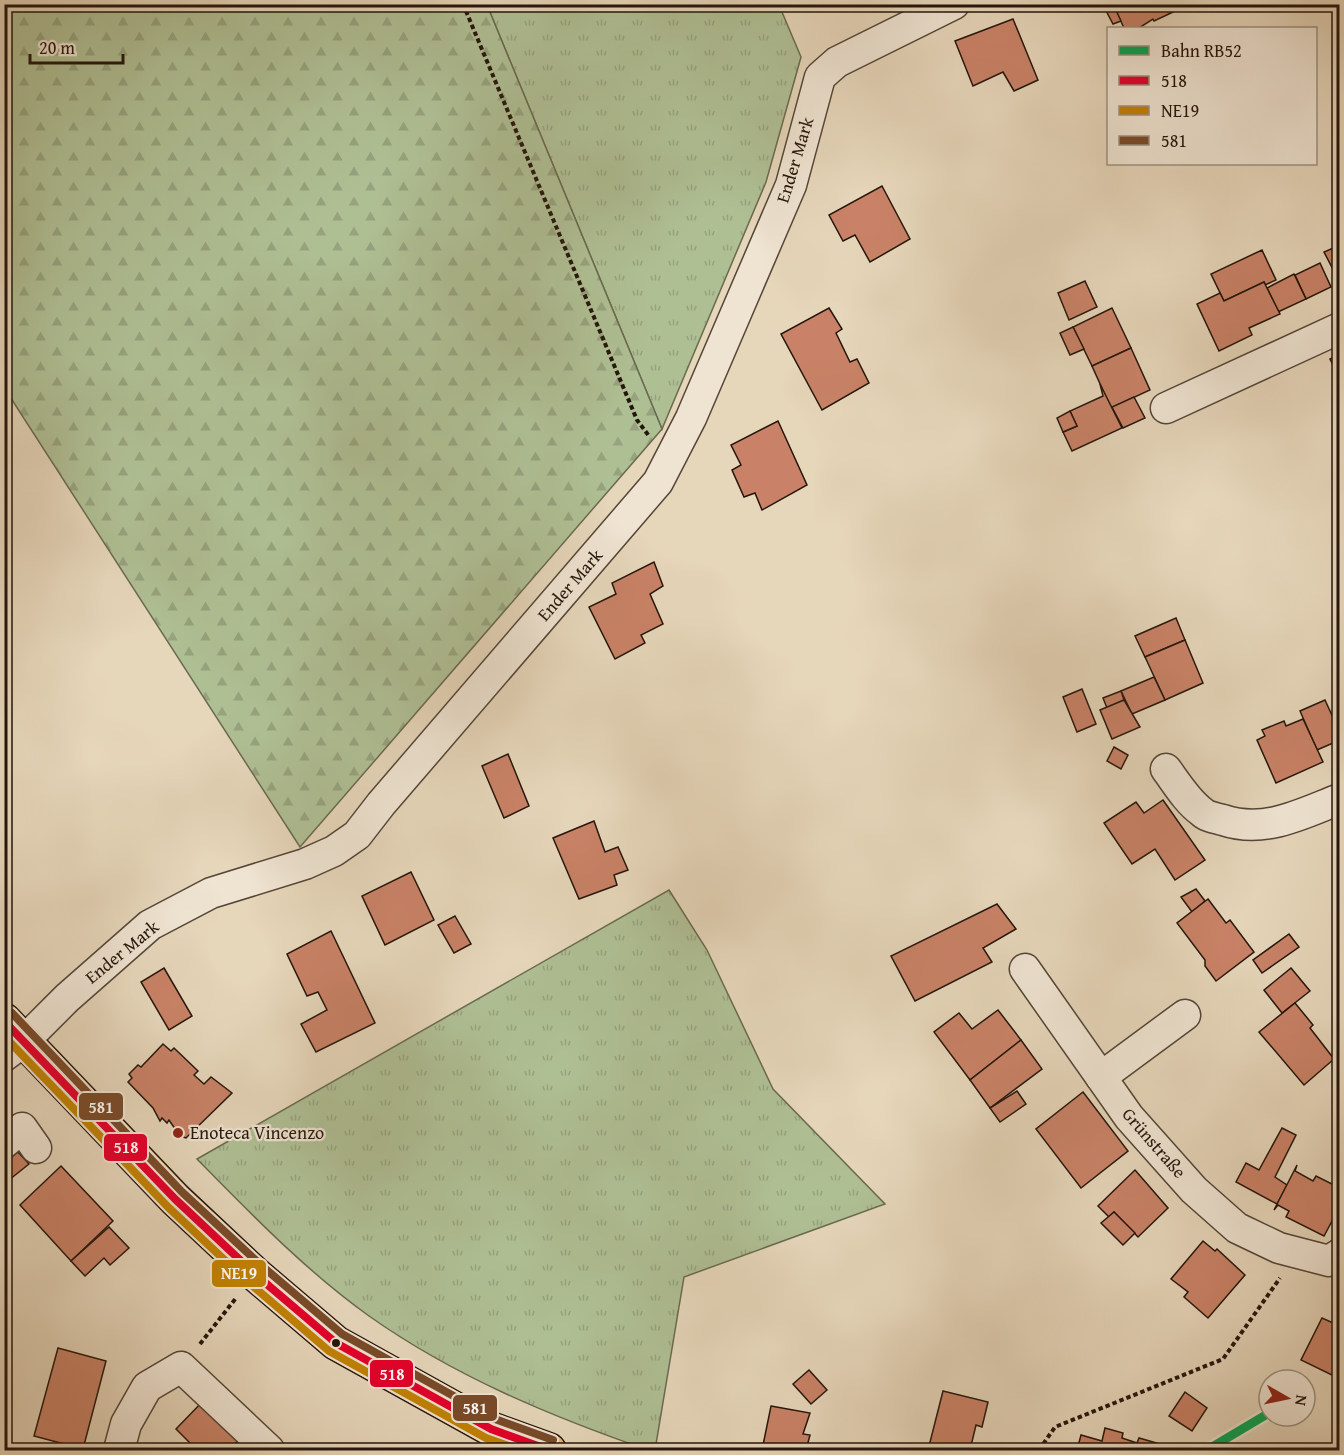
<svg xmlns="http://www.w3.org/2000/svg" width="1344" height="1455" viewBox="0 0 1344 1455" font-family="'Gentium Book Plus',serif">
  <defs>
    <pattern id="grass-tufts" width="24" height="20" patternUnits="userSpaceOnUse" patternTransform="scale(1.5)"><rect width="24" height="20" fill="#afbf94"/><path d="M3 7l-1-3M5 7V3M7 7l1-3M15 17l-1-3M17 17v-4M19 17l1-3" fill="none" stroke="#96a37e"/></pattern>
    <pattern id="forest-firs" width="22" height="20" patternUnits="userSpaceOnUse" patternTransform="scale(1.5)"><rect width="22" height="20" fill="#afbf94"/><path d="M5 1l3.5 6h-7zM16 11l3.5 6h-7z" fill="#96a37e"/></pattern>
  </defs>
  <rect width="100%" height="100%" fill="#e6d6ba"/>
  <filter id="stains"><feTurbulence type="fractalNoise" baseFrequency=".00333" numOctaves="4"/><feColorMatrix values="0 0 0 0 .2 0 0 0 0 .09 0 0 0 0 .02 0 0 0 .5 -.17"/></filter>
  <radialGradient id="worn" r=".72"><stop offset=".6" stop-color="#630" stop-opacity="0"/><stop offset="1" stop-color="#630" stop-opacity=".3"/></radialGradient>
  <g fill="url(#grass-tufts)" stroke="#6a6a50" stroke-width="1.5">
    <path d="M487 5H779L801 57 766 182 662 429Z"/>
    <path d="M669 890 707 950 773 1089 885 1204 684 1277 655 1450H648C550 1416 454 1376 369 1316 305 1270 251 1214 197 1159Z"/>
  </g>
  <path fill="url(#forest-firs)" stroke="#6a6a50" stroke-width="1.5" d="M5 4 487 5 662 429 300 847 5 389Z"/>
  <g fill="#c98267" stroke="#24150c" stroke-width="1.5">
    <path d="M1113 4H1170L1173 12 1154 21 1153 19 1139 28H1124Z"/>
    <path d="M1113 4 1121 21 1113 24 1103 5Z"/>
    <path d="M1013 19 1038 80 1014 91 1003 72 973 86 955 41Z"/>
    <path d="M882 186 910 239 870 262 855 235 843 241 829 215Z"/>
    <path d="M1340 245V283L1324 252Z"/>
    <path d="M1262 250 1276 280 1265 285 1264 282 1224 301 1211 274Z"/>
    <path d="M1320 263 1331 287 1306 299 1295 275Z"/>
    <path d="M1294 274 1306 299 1278 312 1267 288Z"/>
    <path d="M1085 281 1097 307 1069 320 1058 293Z"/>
    <path d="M1264 282 1280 314 1249 328 1252 335 1219 351 1197 304 1220 293 1224 301Z"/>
    <path d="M829 308 842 329 836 333 850 362 857 359 869 383 822 410 781 334Z"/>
    <path d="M1112 308 1131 348 1092 366 1073 327Z"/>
    <path d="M1073 327 1084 349 1070 355 1060 333Z"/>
    <path d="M1131 348 1150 390 1111 408 1092 366Z"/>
    <path d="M1340 354V379L1330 359Z"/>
    <path d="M1100 384 1122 428 1072 451 1063 432 1077 426 1070 411 1103 396Z"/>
    <path d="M1134 397 1145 418 1123 428 1112 407Z"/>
    <path d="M1070 411 1077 426 1063 432 1057 418Z"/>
    <path d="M778 421 807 485 762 510 755 493 744 497 732 470 741 465 731 445Z"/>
    <path d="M654 562 663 586 650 594 663 624 641 635 645 643 615 659 589 607 616 594 612 583Z"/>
    <path d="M1176 618 1185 640 1145 657 1135 636Z"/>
    <path d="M1185 640 1203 683 1165 700 1145 657Z"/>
    <path d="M1154 677 1165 700 1132 714 1121 691Z"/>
    <path d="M1082 689 1096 724 1077 732 1063 697Z"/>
    <path d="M1121 691 1124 700 1107 708 1103 698Z"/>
    <path d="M1124 700 1140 727 1112 739 1100 710Z"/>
    <path d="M1325 700 1340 733V740L1317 750 1300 711Z"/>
    <path d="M1303 719 1323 762 1276 783 1257 740 1265 736 1262 730 1284 721 1286 726Z"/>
    <path d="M1114 747 1128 755 1121 769 1107 761Z"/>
    <path d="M508 754 529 806 504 818 482 766Z"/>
    <path d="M1163 800 1205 860 1175 880 1155 849 1132 864 1104 823 1136 802 1144 813Z"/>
    <path d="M594 821 605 852 618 847 628 870 614 875 617 885 579 899 553 838Z"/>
    <path d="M411 872 434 920 385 945 362 896Z"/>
    <path d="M1196 889 1205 901 1192 912 1181 897Z"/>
    <path d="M1208 899 1226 923 1230 920 1254 952 1216 981 1205 966V960L1177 923Z"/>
    <path d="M997 904 1016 929 983 948 992 962 915 1001 891 956Z"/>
    <path d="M455 916 471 944 454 953 438 925Z"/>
    <path d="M331 931 375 1023 316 1052 301 1024 327 1010 318 992 307 996 287 954Z"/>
    <path d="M1289 934 1299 947 1262 973 1253 960Z"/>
    <path d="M164 968 192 1016 169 1030 141 982Z"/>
    <path d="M1291 968 1310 991 1282 1013 1264 990Z"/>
    <path d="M1295 1003 1313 1025 1310 1028 1334 1059 1304 1085 1259 1032Z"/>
    <path d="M998 1010 1021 1040 970 1080 934 1032 959 1013 972 1029Z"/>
    <path d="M1021 1040 1042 1069 990 1108 970 1080Z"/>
    <path d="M163 1044 171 1051 174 1048 198 1071 194 1075 204 1084 211 1077 232 1093 186 1138 180 1136 169 1120 167 1123 162 1118 160 1121 153 1108 128 1082 132 1078 129 1074 138 1065 141 1067Z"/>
    <path d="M1017 1091 1026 1104 1000 1122 990 1108Z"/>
    <path d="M1083 1092 1128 1151 1081 1188 1036 1129Z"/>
    <path d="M1282 1128 1296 1135 1275 1177 1287 1185 1277 1204 1236 1182 1246 1163 1259 1170Z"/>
    <path d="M18 1152 29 1164 4 1184V1163Z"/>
    <path d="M1297 1165 1295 1171 1313 1181 1316 1176 1340 1188V1206L1324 1236 1286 1217 1289 1211 1278 1205 1274 1210Z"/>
    <path d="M61 1166 113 1221 71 1261 20 1205Z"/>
    <path d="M1135 1170 1168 1208 1138 1237 1114 1212 1109 1217 1098 1206Z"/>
    <path d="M1114 1212 1135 1233 1123 1245 1101 1223Z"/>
    <path d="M109 1227 129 1248 110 1265 104 1258 85 1276 71 1261Z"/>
    <path d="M1203 1241 1215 1251 1217 1249 1245 1275 1208 1318 1184 1297 1188 1292 1171 1279Z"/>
    <path d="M1322 1318 1340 1326V1370L1336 1377 1301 1360Z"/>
    <path d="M58 1348 106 1361 83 1449 34 1436Z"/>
    <path d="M809 1370 827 1390 811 1404 793 1384Z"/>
    <path d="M943 1391 988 1402 982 1427 976 1425 970 1450H928Z"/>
    <path d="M1185 1392 1207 1408 1192 1431 1169 1416Z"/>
    <path d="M205 1399 243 1436 229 1450H197L176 1429Z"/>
    <path d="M771 1406 810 1413 803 1434 810 1435 806 1450H762Z"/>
    <path d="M1105 1428 1123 1433 1122 1438 1137 1443 1139 1438 1167 1446 1166 1450H1077L1081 1435 1102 1441Z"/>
  </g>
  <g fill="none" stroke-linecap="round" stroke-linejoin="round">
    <defs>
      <g id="minor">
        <path d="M1166 408 1340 328"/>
        <path d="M1166 769C1177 784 1187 801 1202 812 1207 817 1216 818 1223 820 1265 834 1301 814 1340 799"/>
        <path d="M1025 969 1129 1117 1194 1190 1237 1228 1279 1248 1329 1261 1340 1254"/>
        <path d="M4 1056 24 1041 67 998 150 925 211 893 305 864 334 851 357 835 381 804 658 482 691 418 791 185 820 77 837 62 954 4"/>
        <path d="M1101 1077 1185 1015"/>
        <path d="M4 1143 22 1128 36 1148"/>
        <path d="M119 1450 126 1424 147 1387 181 1367 269 1450"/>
      </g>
      <path id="major" d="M4 1020 175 1199 255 1274 336 1343 491 1429 549 1450"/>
    </defs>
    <use href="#minor" stroke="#544538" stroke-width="33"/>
    <use href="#major" stroke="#24150c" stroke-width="36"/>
    <g stroke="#24150c" stroke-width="4" stroke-dasharray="4.5 3" stroke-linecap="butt">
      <path d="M463 4 637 420 649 436"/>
      <path d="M200 1344 236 1298"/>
      <path d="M1039 1450 1055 1427 1223 1359 1280 1278"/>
    </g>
    <use href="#minor" stroke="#efe4d2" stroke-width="30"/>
    <use href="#major" stroke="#e3bb7d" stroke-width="33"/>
    <defs>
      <path id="bus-1" d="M4 1021 175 1199 255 1274 336 1343 491 1429 549 1450"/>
      <path id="bus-2" d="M4 1036 168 1207 248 1282 329 1351 486 1438 520 1450"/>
      <path id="bus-3" d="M12 1013 182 1192 262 1266 342 1334 495 1419 553 1440"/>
    </defs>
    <use href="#bus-1" stroke="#efe4d2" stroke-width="12"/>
    <use href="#bus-2" stroke="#efe4d2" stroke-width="12"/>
    <use href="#bus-3" stroke="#efe4d2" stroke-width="12"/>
    <use href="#bus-1" stroke="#e4002b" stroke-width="8"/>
    <use href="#bus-2" stroke="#c28203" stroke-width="8"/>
    <use href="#bus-3" stroke="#7a4b2a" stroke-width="8"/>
    <defs>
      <path id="rail-1" d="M1207 1450 1269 1413"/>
    </defs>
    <use href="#rail-1" stroke="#efe4d2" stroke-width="14"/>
    <use href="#rail-1" stroke="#00a651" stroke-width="9"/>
  </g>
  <circle fill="#8f2418" stroke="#efe4d2" stroke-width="2" cx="178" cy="1133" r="6"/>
  <circle fill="#24150c" stroke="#efe4d2" stroke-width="2" cx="336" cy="1343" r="5"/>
  <g text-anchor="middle" stroke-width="4.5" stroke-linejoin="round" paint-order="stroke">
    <g font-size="18" fill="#24150c" stroke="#efe4d2">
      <text transform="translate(795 160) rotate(-73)" y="6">Ender Mark</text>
      <text transform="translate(570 585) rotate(-49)" y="6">Ender Mark</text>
      <text transform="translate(122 952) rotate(-39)" y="6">Ender Mark</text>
      <text transform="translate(1154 1143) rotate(49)" y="6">Grünstraße</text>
    </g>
    <g font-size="18" fill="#24150c" stroke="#efe4d2" text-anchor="start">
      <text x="190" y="1139">Enoteca Vincenzo</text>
    </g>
  </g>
  <g stroke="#efe4d2" stroke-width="2">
    <rect x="78" y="1092" width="46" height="29" rx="6" fill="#7a4b2a"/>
    <rect x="103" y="1133" width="45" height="29" rx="6" fill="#e4002b"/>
    <rect x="211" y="1259" width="56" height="29" rx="6" fill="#c28203"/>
    <rect x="369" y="1359" width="45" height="29" rx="6" fill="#e4002b"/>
    <rect x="452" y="1394" width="46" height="28" rx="6" fill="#7a4b2a"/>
  </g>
  <g font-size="16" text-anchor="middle" font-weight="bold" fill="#fff">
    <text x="101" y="1113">581</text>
    <text x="126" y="1153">518</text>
    <text x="239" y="1279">NE19</text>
    <text x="392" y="1380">518</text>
    <text x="475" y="1414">581</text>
  </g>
  <rect width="1344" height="1455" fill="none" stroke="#e6d6ba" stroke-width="24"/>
  <rect x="6" y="6" width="1332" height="1443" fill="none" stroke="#24150c" stroke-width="3"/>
  <rect x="12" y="12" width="1320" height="1431" fill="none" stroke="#24150c" stroke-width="1.5"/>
  <rect x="1107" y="27" width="210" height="138" fill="#efe4d2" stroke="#9e9183" stroke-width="1.5"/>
  <rect x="1119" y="46" width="30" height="9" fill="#00a651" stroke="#9e9183" stroke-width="1.5"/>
  <text x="1161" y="57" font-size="18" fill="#24150c">Bahn RB52</text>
  <rect x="1119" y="76" width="30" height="9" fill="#e4002b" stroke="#9e9183" stroke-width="1.5"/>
  <text x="1161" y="87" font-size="18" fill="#24150c">518</text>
  <rect x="1119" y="106" width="30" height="9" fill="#c28203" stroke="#9e9183" stroke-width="1.5"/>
  <text x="1161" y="117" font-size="18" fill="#24150c">NE19</text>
  <rect x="1119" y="136" width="30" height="9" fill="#7a4b2a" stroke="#9e9183" stroke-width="1.5"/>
  <text x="1161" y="147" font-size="18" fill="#24150c">581</text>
  <g transform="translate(1287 1398) rotate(99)"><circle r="28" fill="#efe4d2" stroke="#9e9183" stroke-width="1.5"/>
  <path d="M0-4.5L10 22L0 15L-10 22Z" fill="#8f2418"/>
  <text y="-9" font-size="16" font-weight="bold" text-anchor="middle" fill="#24150c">N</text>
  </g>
  <path d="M30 54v9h93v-9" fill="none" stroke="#24150c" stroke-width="3"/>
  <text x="39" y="54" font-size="18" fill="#24150c" stroke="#efe4d2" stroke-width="4.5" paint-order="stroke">20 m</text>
  <rect width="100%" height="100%" filter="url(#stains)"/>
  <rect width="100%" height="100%" fill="url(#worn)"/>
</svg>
